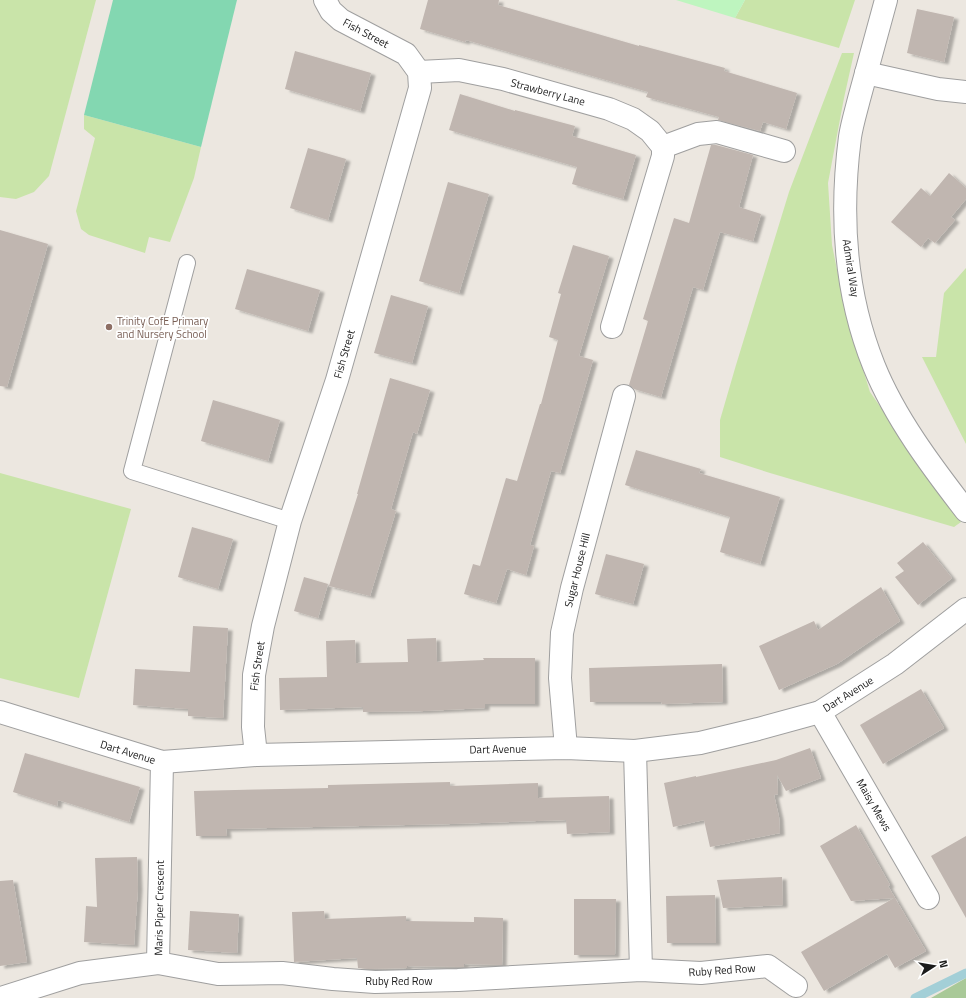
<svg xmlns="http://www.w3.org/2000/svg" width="966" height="998" viewBox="0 0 966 998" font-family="'Titillium Web',sans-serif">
  <defs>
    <filter id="shadow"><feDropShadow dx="4.5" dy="2.5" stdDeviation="1" flood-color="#0004"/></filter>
  </defs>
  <rect width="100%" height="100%" fill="#ece7e0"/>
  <g fill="#c9e4a9">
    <path d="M0 0H96L49 176 34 192 16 199 0 197Z"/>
    <path d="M745 0H855L839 48 735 18Z"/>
    <path d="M842 53H854L844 98 828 183 832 245 846 314 870 392 961 522 954 527 770 473 720 457V420L736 365 789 192Z"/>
    <path d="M84 115 201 147 194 178 170 242 149 237 145 253 89 235 81 229 76 211 95 138 84 129Z"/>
    <path d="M966 268V444L922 357H936L944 293Z"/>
    <path d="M0 473 131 509 79 698 0 678Z"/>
  </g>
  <path fill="#a9c998" d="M966 978V998H930H931Z"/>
  <path fill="#bef5bf" d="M676 0H745L735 18Z"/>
  <path fill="#83d7b1" d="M113 0H237L201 147 84 115Z"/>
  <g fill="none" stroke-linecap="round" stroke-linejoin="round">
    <path stroke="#a3cfd7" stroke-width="9" d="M915 998 966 973"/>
  </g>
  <g fill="#c0b6b0" filter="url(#shadow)">
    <path d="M428 0H499L498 5 639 46V45L725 68 724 71 797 93 786 129 763 122 760 131 718 120 719 117 646 97 648 92 466 40 465 42 420 29Z"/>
    <path d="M917 9 954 17 944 62 907 53Z"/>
    <path d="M295 51 371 73 360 111 285 89Z"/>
    <path d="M460 94 515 111V110L575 126 572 136 636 155 623 199 572 184 577 167 449 130Z"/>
    <path d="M711 145H716L753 155 739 207 761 214 753 241 720 232 703 290 693 287 661 397 634 389 629 385 648 321 643 319 674 218 689 223Z"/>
    <path d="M308 148 346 159 328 220 290 208Z"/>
    <path d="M949 173 966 188V199L951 217 955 220 935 243 928 238 921 247 891 222 921 188 930 196Z"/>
    <path d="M448 182 489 194 459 293 419 281Z"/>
    <path d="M0 230 48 244 7 387 0 386Z"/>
    <path d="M573 245 609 256 579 356 593 360 560 473 551 471 530 545 534 546 526 575 507 569 496 603 464 594 473 564 480 566 506 478 517 481 540 404H541L558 340 549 337 561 294 558 293Z"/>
    <path d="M247 269 320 290 308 331 235 309Z"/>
    <path d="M391 295 428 306 412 363 374 353Z"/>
    <path d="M390 378 430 390 417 434 413 432 391 509 396 511 370 596 329 586 358 494H357Z"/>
    <path d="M213 400 280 420 268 461 201 441Z"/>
    <path d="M636 450 701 469 699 473 780 497 760 564 720 552 730 517 625 485Z"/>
    <path d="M192 527 233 539 218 589 178 577Z"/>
    <path d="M923 542 952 578 918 605 895 577 904 571 897 563Z"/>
    <path d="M606 554 644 564 633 604 595 594Z"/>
    <path d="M304 577 328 584 318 618 294 611Z"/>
    <path d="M881 587 900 621 837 664 779 690 759 646 814 621 818 630Z"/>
    <path d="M193 626 228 628 223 718 188 716V709L133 705 135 669 190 672Z"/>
    <path d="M436 638 437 662 484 660 483 658H535V704H485V708L424 711 363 712V707L280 710 279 678 327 677 326 641 355 640 356 663 408 662 407 639Z"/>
    <path d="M722 664 723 702 662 704 661 702H590L589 668Z"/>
    <path d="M921 689 944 728 883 764 860 725Z"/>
    <path d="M810 748 821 778 786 791 777 775 778 794 774 795 779 817 780 833 710 847 704 820 673 827 664 783 696 776V777L776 760Z"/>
    <path d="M25 753 140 787 129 822 58 800 57 806 13 792Z"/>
    <path d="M450 782V786L538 783V798L609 796 610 832 567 834 566 820 451 824 226 829 227 836H196L194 791 328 788V785Z"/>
    <path d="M856 825 890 885 888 886 926 951 895 968 887 954 824 991 801 952 894 898 851 901 820 846Z"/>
    <path d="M966 836V918L931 856Z"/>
    <path d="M137 857 138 888 134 945 84 942 86 906 97 907 95 858Z"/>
    <path d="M782 877 783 905 723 908 717 880Z"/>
    <path d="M13 880 27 962 0 966V881Z"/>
    <path d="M715 895 716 943H667L666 896Z"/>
    <path d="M574 899H616L615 955H574Z"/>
    <path d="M190 911 239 914 237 953 188 950Z"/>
    <path d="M324 911 325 919 406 916V921L474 922V917L503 918 502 965 464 964V967L407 966V968L368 969 358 968 357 958 294 962 292 912Z"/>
  </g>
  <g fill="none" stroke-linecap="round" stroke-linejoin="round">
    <defs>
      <path id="service" d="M187 263 132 471 290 521"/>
      <g id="minor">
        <path d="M886 0C877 33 868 66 859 99 856 111 852 124 850 137 840 214 845 294 874 366 895 418 932 467 966 511"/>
        <path d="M419 72 459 70 503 79 609 109 633 119 650 131 663 147V156L612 327"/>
        <path d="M866 73 938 89 966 92"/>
        <path d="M663 147 698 134 717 132 784 151"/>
        <path d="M0 712 162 762 256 755 566 748 635 751 700 743 758 729 820 712 895 664 966 609"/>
        <path d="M820 712 928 898"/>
        <path d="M566 748 560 678 562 633 572 588 624 396"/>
        <path d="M635 751 641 970"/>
        <path d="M256 755 253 727 254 675 263 626 290 521 337 380 420 88 419 72 406 54 341 20 331 11 325 0"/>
        <path d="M158 963 218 974 282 973 333 979 375 982 458 980 641 970 701 973 768 966 796 986"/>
        <path d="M1 998 80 973 158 963 162 762"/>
      </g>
    </defs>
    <use href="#service" stroke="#9f9f9f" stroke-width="18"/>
    <use href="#minor" stroke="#9f9f9f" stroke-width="24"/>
    <use href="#service" stroke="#fff" stroke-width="16"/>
    <use href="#minor" stroke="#fff" stroke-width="22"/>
  </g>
  <circle fill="#8d6e63" stroke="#fff" stroke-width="1.5" cx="109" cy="327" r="4"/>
  <g text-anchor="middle" stroke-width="3.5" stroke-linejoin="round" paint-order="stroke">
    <g font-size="11" fill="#1b1b1b" stroke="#fff">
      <text transform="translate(366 33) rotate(28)" y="4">Fish Street</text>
      <text transform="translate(548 92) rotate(15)" y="4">Strawberry Lane</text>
      <text transform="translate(851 268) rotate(81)" y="4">Admiral Way</text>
      <text transform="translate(344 354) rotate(-74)" y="4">Fish Street</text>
      <text transform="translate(577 570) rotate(-76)" y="4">Sugar House Hill</text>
      <text transform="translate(257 666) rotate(-82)" y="4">Fish Street</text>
      <text transform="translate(848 694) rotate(-32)" y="4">Dart Avenue</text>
      <text transform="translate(498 749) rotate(-1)" y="4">Dart Avenue</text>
      <text transform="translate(128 752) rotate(17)" y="4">Dart Avenue</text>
      <text transform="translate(874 805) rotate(60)" y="4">Maisy Mews</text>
      <text transform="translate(159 908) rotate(-89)" y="4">Maris Piper Crescent</text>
      <text transform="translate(722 970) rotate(-4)" y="4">Ruby Red Row</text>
      <text x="399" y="985">Ruby Red Row</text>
    </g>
    <g font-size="11" fill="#785e54" stroke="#fff" text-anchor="start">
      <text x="117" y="325">Trinity CofE Primary<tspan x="117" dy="13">and Nursery School</tspan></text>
    </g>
  </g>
  <g transform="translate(934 966) rotate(78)" stroke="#ffffff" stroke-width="3" paint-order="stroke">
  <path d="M0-3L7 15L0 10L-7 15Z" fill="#1b1b1b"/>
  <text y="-6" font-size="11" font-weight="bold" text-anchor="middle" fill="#1b1b1b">N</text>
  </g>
</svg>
